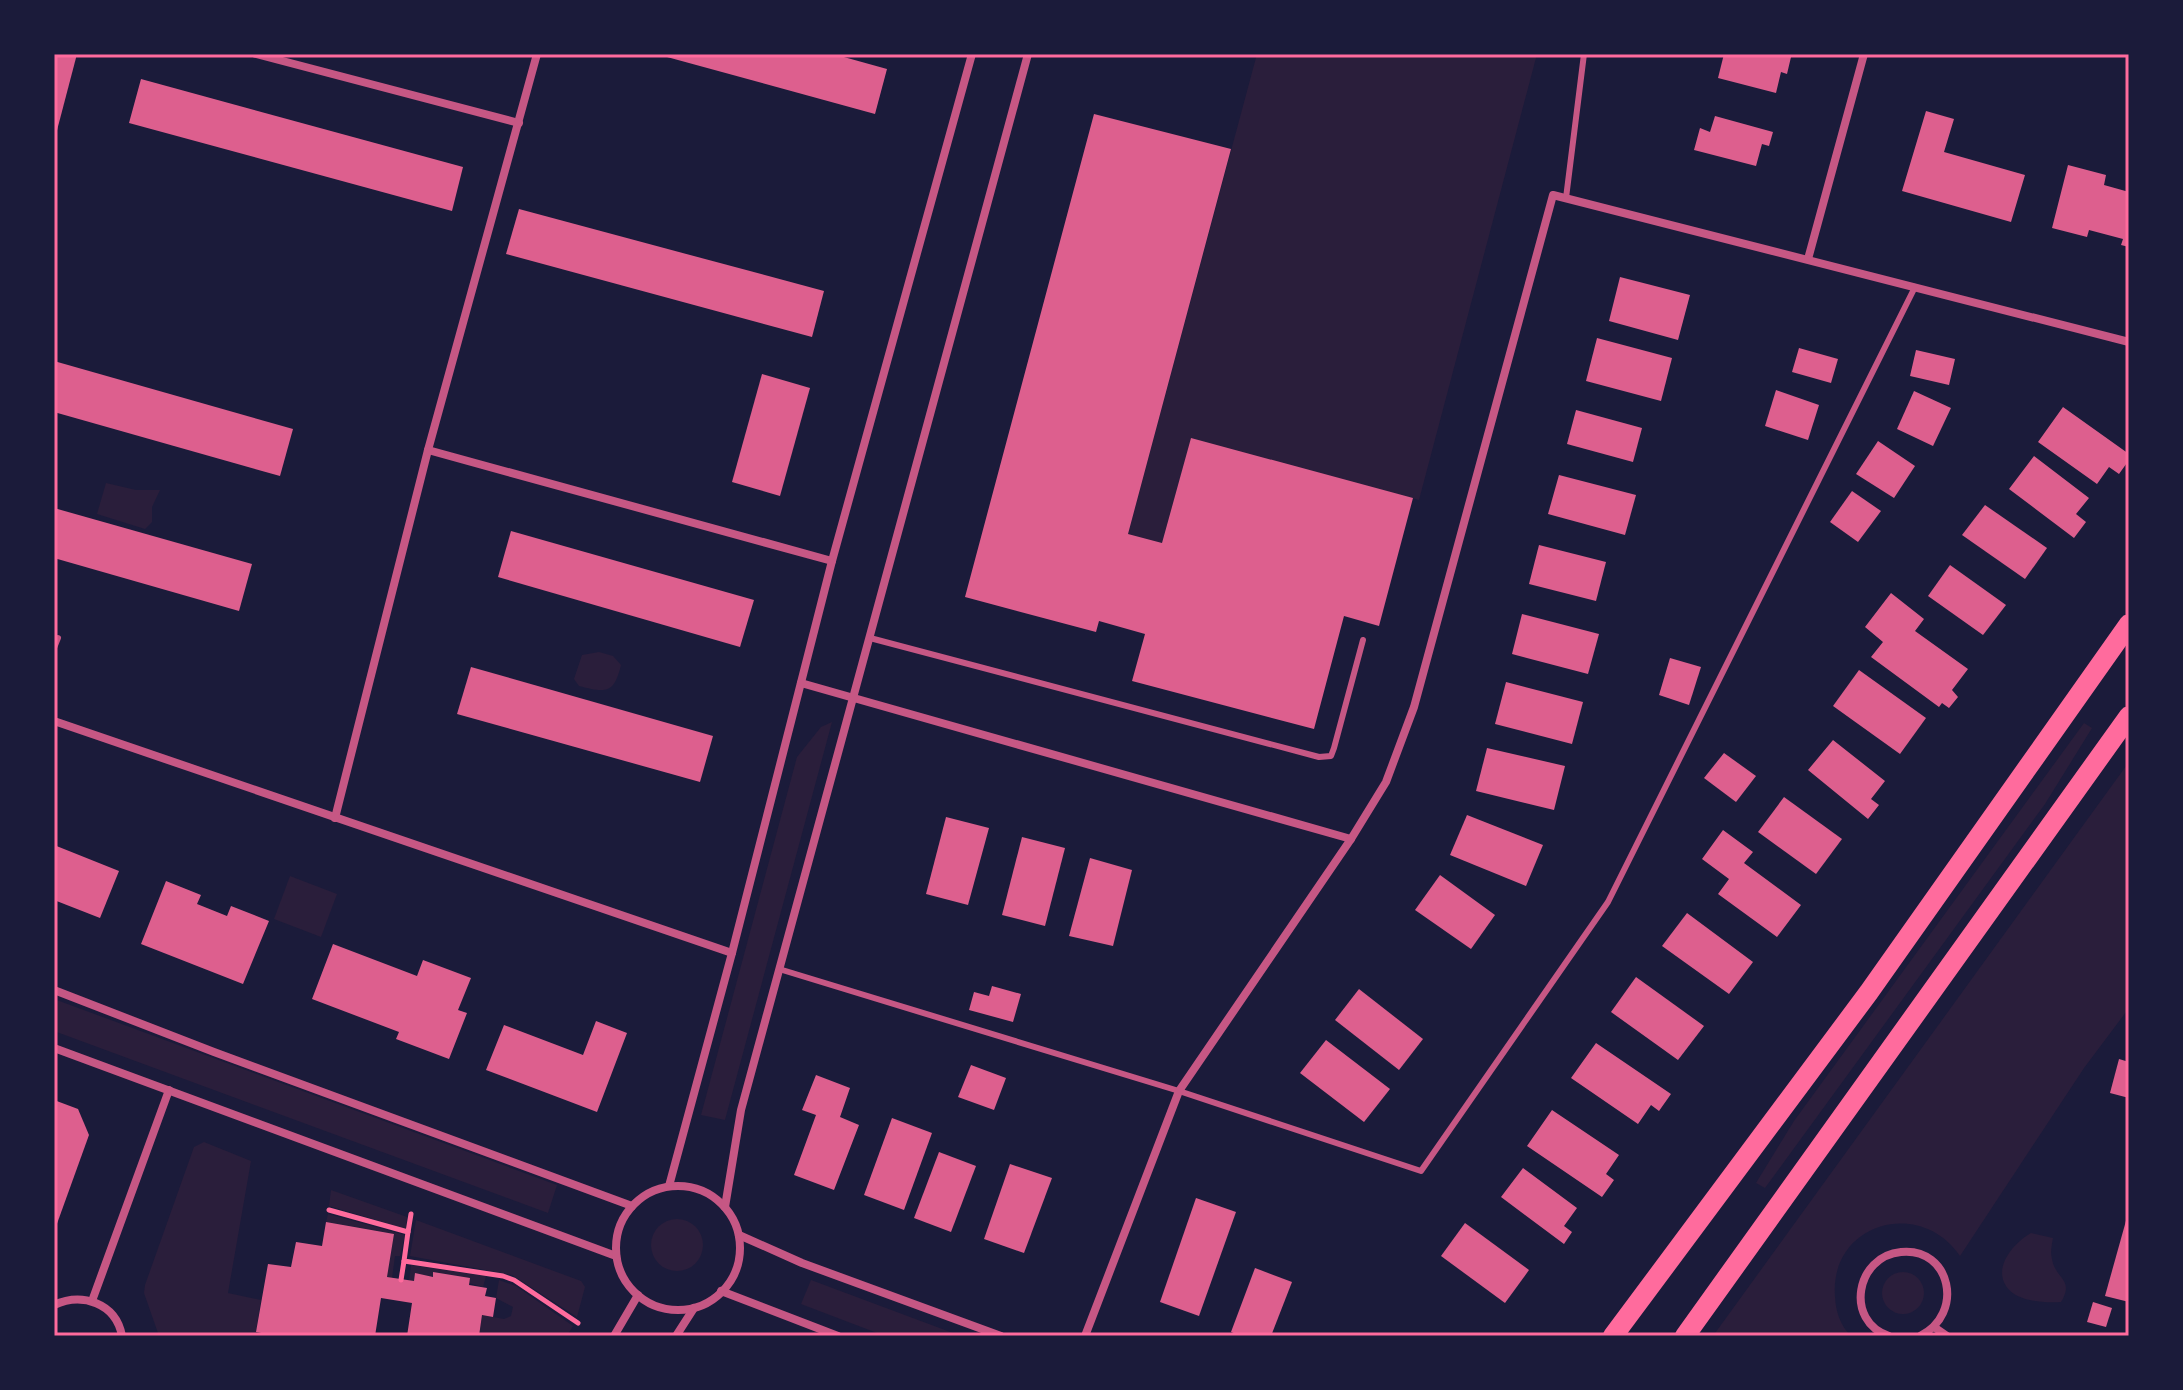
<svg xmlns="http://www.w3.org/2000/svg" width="2183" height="1390" viewBox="0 0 2183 1390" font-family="'Asap Condensed',sans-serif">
  <rect width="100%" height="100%" fill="#1b1b3a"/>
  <g fill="#2a1e3b">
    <path d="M1257 54H1537L1419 500 1191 439 1162 543 1128 534Z"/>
    <path d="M106 483 136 490H160L152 507V522L145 529 97 514Z"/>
    <path d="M599 652 613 656 621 665C614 694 606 693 579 686L574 679 582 655Z"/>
    <path d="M832 722 725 1120 701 1115 797 757 821 727Z"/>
    <path d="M2084 723 2092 728 2045 804 1765 1188 1756 1183 1794 1121Z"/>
    <path d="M2129 762V1008L2084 1068 1960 1256C1920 1197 1829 1223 1835 1297 1836 1312 1840 1325 1851 1336H1713Z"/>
    <path d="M290 876 337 894 321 937 274 919Z"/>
    <path d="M54 999 557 1185 548 1213 54 1031Z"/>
    <path d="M204 1142 251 1161 228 1293 261 1300 256 1332 277 1336H159L144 1293 145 1285 194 1147Z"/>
    <path d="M331 1190 407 1217 406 1229 329 1206Z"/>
    <path d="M328 1214 405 1235 400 1256H395L392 1278 387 1277 394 1234 326 1222Z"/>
    <circle cx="677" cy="1245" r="26"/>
    <path d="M416 1220 581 1281 585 1287 577 1317 512 1275 410 1256Z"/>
    <path d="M2031 1233 2053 1238C2052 1244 2050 1252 2052 1259 2055 1279 2075 1279 2061 1302 2045 1303 2016 1302 2006 1286 1993 1266 2015 1242 2031 1233Z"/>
    <path d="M411 1265 486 1276 483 1287 433 1273V1277L416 1274 414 1281H409Z"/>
    <circle cx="1903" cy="1293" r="21"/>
    <path d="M499 1280 516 1286 573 1326 567 1336H479L482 1315 504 1319 511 1316 513 1307 496 1298Z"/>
    <path d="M811 1280 961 1336H885L801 1304Z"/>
  </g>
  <g fill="#dd5f8e">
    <path d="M54 54H77L55 138H54Z"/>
    <path d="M656 54H833L887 69 875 114Z"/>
    <path d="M1724 54H1780L1791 57 1787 74 1781 72 1776 93 1718 78Z"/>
    <path d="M141 79 463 167 452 211 129 123Z"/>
    <path d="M1926 111 1954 119 1944 152 2025 175 2011 222 1902 191Z"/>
    <path d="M1094 114 1231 149 1128 534 1162 543 1191 438 1413 498 1379 626 1344 616 1314 729 1132 681 1145 634 1099 621 1096 632 965 597Z"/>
    <path d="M1715 116 1773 132 1769 146 1762 144 1756 166 1694 150 1700 128 1710 132Z"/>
    <path d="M2068 165 2106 175 2104 185 2129 192V247L2121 245 2123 239 2089 230 2087 237 2052 228Z"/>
    <path d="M519 209 824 291 812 337 506 254Z"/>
    <path d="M1620 277 1690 295 1678 340 1609 321Z"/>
    <path d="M1597 338 1672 358 1661 401 1586 381Z"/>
    <path d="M1799 348 1838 359 1831 383 1792 372Z"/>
    <path d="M1916 350 1955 359 1949 385 1910 376Z"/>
    <path d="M54 361 293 429 280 476 54 412Z"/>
    <path d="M762 374 810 388 780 496 732 482Z"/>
    <path d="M1776 390 1819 405 1808 440 1765 426Z"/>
    <path d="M1914 391 1951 408 1933 446 1897 429Z"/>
    <path d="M2063 407 2129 454V460L2119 474 2109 467 2097 484 2038 442Z"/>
    <path d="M1576 410 1642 428 1633 462 1567 444Z"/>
    <path d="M1878 441 1915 466 1894 498 1856 474Z"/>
    <path d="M2034 456 2089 498 2076 514 2086 522 2074 538 2009 489Z"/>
    <path d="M1559 475 1636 495 1625 535 1548 514Z"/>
    <path d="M1852 491 1881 511 1858 542 1830 522Z"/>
    <path d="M1985 505 2047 548 2025 579 1962 535Z"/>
    <path d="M54 508 252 564 239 611 54 558Z"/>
    <path d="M511 531 754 600 740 647 498 577Z"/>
    <path d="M1539 545 1606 562 1596 601 1529 584Z"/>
    <path d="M1950 565 2006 605 1983 635 1928 596Z"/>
    <path d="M1891 593 1924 619 1915 631 1968 669 1952 690 1958 697 1949 708 1942 703 1939 707 1871 657 1883 642 1865 627Z"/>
    <path d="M1522 614 1599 634 1588 674 1512 654Z"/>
    <path d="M1670 658 1701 667 1689 705 1659 695Z"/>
    <path d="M471 667 713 736 700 782 457 714Z"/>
    <path d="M1859 670 1926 718 1900 754 1833 706Z"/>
    <path d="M1506 682 1583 702 1572 744 1495 724Z"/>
    <path d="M1833 740 1885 781 1871 799 1879 805 1868 819 1808 770Z"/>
    <path d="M1487 748 1565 766 1554 810 1476 791Z"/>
    <path d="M1724 753 1756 776 1736 802 1704 778Z"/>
    <path d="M1784 797 1842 839 1816 874 1758 832Z"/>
    <path d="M1467 815 1543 845 1526 886 1450 855Z"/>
    <path d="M946 817 989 828 968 905 926 894Z"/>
    <path d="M1723 830 1753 852 1744 863 1801 905 1777 937 1718 894 1729 879 1702 859Z"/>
    <path d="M1022 837 1065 848 1045 926 1002 915Z"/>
    <path d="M54 845 119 871 100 918 54 900Z"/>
    <path d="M1090 858 1132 870 1113 946 1069 936Z"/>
    <path d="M1440 875 1495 915 1471 949 1415 910Z"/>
    <path d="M166 881 201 895 197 904 227 916 231 906 269 921 243 984 141 944Z"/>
    <path d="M1687 913 1753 962 1729 994 1662 946Z"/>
    <path d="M333 944 417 976 423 960 471 978 458 1010 467 1013 449 1059 396 1039 399 1032 312 999Z"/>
    <path d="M1636 977 1704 1026 1678 1060 1611 1012Z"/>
    <path d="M992 986 1021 994 1013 1022 969 1010 974 992 989 996Z"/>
    <path d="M1359 989 1423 1039 1399 1070 1335 1020Z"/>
    <path d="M596 1021 627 1033 597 1112 486 1070 504 1025 583 1055Z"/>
    <path d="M1326 1040 1390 1089 1364 1122 1300 1073Z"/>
    <path d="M1596 1043 1671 1094 1659 1111 1651 1105 1638 1124 1571 1078Z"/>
    <path d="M2119 1059 2129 1062V1098L2110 1093Z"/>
    <path d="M971 1065 1006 1078 994 1110 958 1097Z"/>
    <path d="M816 1075 850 1088 840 1117 859 1125 834 1190 794 1175 816 1115 802 1110Z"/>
    <path d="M54 1100 78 1109 89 1135 54 1232Z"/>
    <path d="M1552 1110 1619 1155 1606 1174 1614 1180 1602 1197 1527 1146Z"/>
    <path d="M892 1118 932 1133 904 1210 864 1195Z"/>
    <path d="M939 1152 976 1166 951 1232 914 1218Z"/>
    <path d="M1010 1164 1052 1178 1024 1253 984 1239Z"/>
    <path d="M1523 1168 1577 1208 1564 1226 1572 1232 1564 1244 1501 1197Z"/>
    <path d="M1196 1198 1236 1212 1199 1316 1160 1302Z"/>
    <path d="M2129 1210V1302L2105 1296Z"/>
    <path d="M326 1222 394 1234 387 1277 414 1281 415 1273 433 1277V1272L470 1278 469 1285 487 1288 485 1296 496 1298 493 1317 482 1315 479 1336H407L412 1303 381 1298 375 1336H277L256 1332 268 1264 291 1267 296 1242 322 1246Z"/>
    <path d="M1465 1223 1529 1270 1505 1303 1441 1256Z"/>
    <path d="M1255 1268 1292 1282 1271 1336H1241L1231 1332Z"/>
    <path d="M2093 1302 2112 1308 2106 1327 2087 1322Z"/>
  </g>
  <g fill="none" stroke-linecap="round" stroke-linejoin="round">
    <g stroke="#ff6b9d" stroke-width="5">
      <path d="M329 1210 408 1232 404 1261 503 1276 514 1280 578 1323"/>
      <path d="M408 1232 411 1214"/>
      <path d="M401 1280 404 1261"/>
    </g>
    <g stroke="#c65784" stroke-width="6">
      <path d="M1566 198 1584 54"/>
      <path d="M870 638 1319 757 1331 756 1334 748 1363 640"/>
      <path d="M54 648 58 638"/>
      <path d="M779 969 1179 1091 1421 1171 1608 902 1915 287"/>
    </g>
    <g stroke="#c65784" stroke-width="8">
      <path d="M256 54 519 123"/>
      <path d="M1808 259 1864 54"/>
      <path d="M428 450 832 561"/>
      <path d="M801 683 1351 839"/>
      <path d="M54 721 732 953"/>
      <path d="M335 818 428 450 537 54"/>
      <path d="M54 990 214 1052 632 1206"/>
      <path d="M54 1048 616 1256"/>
      <path d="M669 1186 732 953 832 561 972 54"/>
      <circle cx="678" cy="1248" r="62"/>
      <path d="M725 1207 741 1110 1028 54"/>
      <path d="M739 1235 802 1263 1001 1336"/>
      <path d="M721 1291 838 1336"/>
      <path d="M92 1301 169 1090"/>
      <path d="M54 1305C82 1292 116 1303 122 1336"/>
      <path d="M1934 1327 1947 1336"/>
      <path d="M614 1336 638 1295"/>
      <path d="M676 1336 694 1308"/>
      <path d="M1085 1336 1179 1091 1351 839 1386 782 1414 707 1553 195 2129 342"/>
      <path d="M1889 1336C1844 1321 1856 1256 1901 1252 1951 1247 1965 1314 1920 1336"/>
    </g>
    <g stroke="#ff6b9d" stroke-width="20">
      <path d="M1613 1336 1869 992 2129 624"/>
      <path d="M1685 1336 2129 716"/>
    </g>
  </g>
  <rect width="2183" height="1390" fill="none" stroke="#1b1b3a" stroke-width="112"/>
  <rect x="56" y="56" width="2071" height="1278" fill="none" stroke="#ff6b9d" stroke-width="3"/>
</svg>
